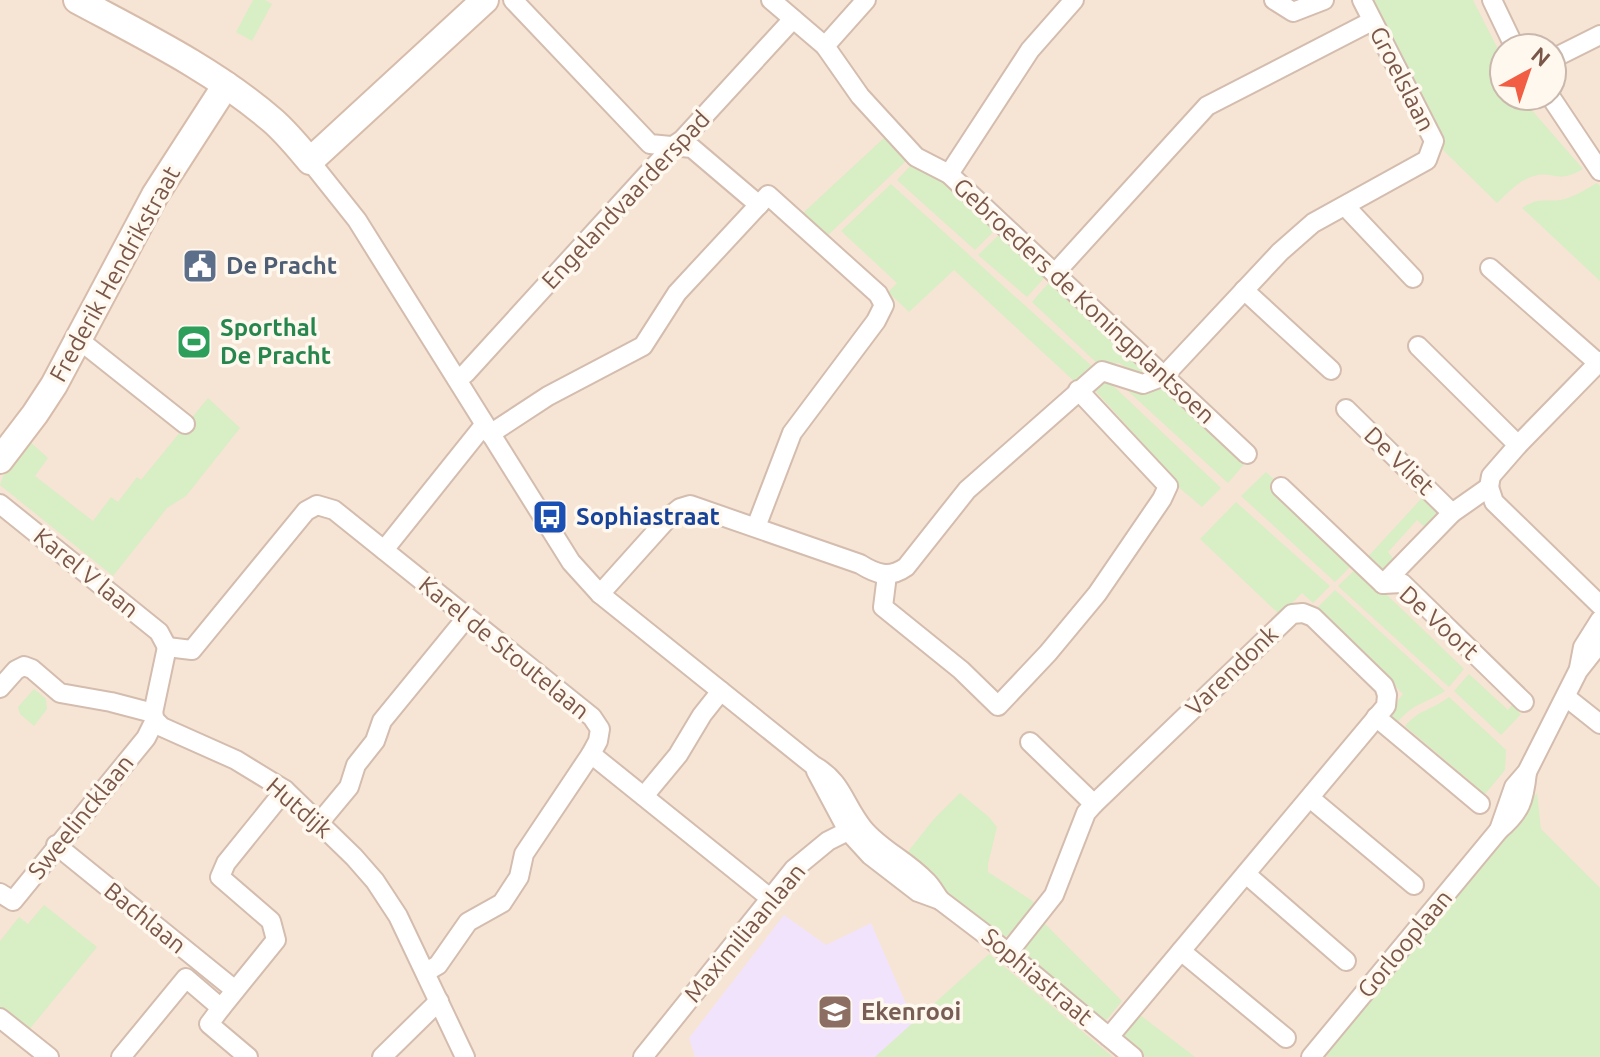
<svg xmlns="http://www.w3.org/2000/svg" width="1600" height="1057" viewBox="0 0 1600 1057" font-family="Ubuntu,sans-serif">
  <rect width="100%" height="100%" fill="#fef4e7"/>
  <path fill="#f6e5d5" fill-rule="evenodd" d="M0 0H1600V896L1331 1057H0ZM1504 48H1552V96H1504Z"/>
  <path fill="#f1e3fb" d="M784 915 826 945 871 923 914 1022 875 1057H695L689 1038Z"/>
  <g fill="#d8eec4">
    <path d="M253 0H265L272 4 252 41 236 32Z"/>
    <path d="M1370 0H1473L1504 61V96H1523L1530 108 1583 169C1556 185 1554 170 1534 176 1519 180 1508 193 1497 203L1443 150V142Z"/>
    <path d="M885 137 908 159 827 236 802 214Z"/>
    <path d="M912 164 953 187 998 227 975 250 897 180Z"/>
    <path d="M1597 183 1600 186V281L1522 208C1539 197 1543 202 1560 200 1573 198 1586 189 1597 183Z"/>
    <path d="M891 184 1095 369 1075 382 954 270 909 312 888 292 897 283 841 231Z"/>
    <path d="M1002 232 1047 275 1027 297 978 255Z"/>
    <path d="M1052 279 1155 376 1144 378 1119 363 1099 365 1032 302Z"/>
    <path d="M1102 379 1107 380 1221 488 1202 507 1176 485 1174 478 1091 386Z"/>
    <path d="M1115 379C1137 392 1143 397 1167 386L1247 461 1228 483Z"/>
    <path d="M208 398 240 428 186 496 167 508 113 576 0 485 3 476 30 442 48 458 35 476 93 521 111 497 118 502 137 477 141 480Z"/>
    <path d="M1266 472 1276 481 1272 487 1353 564 1335 582 1241 496Z"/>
    <path d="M1421 499H1426L1440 512 1428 530 1417 520 1388 552 1397 563 1385 575 1365 560Z"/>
    <path d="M1236 502 1330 586 1313 603 1302 593 1280 615 1200 539Z"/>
    <path d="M1358 567 1464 669 1449 687 1338 586Z"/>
    <path d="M1335 590 1445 691C1423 705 1414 702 1396 724L1386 716 1403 694 1317 608Z"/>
    <path d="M1469 674 1508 710 1512 705 1521 714 1501 735 1454 691Z"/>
    <path d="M34 689 46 699 47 709 34 726 20 714 18 707Z"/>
    <path d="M1449 697 1506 750 1505 770 1485 794 1405 726C1421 708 1431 711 1449 697Z"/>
    <path d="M960 793 989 817 997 827 988 864V872L1034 902 1021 923 1002 940 903 858 933 820Z"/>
    <path d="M1537 793 1541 829 1600 888V1057H1322L1519 819Z"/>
    <path d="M44 905 97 947 28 1031 0 1008V941L19 917 28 924Z"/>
    <path d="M1044 923 1122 1001 1104 1023 1017 952 1035 936Z"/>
    <path d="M989 954 1113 1057H875Z"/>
    <path d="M1136 1012 1195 1057H1144L1118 1035Z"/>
  </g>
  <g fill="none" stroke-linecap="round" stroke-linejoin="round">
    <defs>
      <g id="street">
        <path d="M513 0 650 144 692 148 759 205"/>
        <path d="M771 0 825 46 860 96 916 157 949 174 1247 454"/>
        <path d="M1274 0 1293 12 1324 0"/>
        <path d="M1492 0 1515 48"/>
        <path d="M825 46 866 0"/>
        <path d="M1552 59 1600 35"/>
        <path d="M1550 96 1600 171"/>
        <path d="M310 161 357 220 571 562 600 594 813 765C843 782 843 803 863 828 880 849 906 860 925 880 931 885 935 893 940 900"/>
        <path d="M949 174 1030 50 1074 0"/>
        <path d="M1345 206 1413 278"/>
        <path d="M1490 268 1598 363"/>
        <path d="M1056 272 1207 106 1372 21"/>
        <path d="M1244 290 1331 370"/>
        <path d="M78 339 185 424"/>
        <path d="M1418 346 1518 445"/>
        <path d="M458 379 466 373 673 146 682 140 793 19"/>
        <path d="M1346 409 1452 513"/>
        <path d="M490 434 548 396 643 346 677 293 768 195 878 294 884 305 876 321 792 433 756 527"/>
        <path d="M1281 487 1383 584 1402 583 1524 702"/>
        <path d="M1489 487 1494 502 1600 605"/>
        <path d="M0 504 159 632 167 647"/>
        <path d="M384 550 484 425"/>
        <path d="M887 575 883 607 961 670 998 706 1048 653 1097 594 1162 499 1168 486 1078 390"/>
        <path d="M1383 584 1452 513 1489 487 1491 476 1518 445 1600 361"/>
        <path d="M600 594 670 516 680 508 690 505 860 564C876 574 889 579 906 567L967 490 1102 371 1143 384 1164 376 1280 252 1313 223 1427 160 1434 141 1362 0"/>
        <path d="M1579 668 1583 647 1600 620"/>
        <path d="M0 688 16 670 24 666 32 669 60 693 111 702 153 713"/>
        <path d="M1566 697 1600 724"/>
        <path d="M153 713 167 647 192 650 306 511 317 505 334 510 592 717 600 729 598 741 591 754 770 898"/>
        <path d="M153 713 155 720 162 727 236 760 285 790 354 857 375 881 398 916 465 1057"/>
        <path d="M1376 717 1480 804"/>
        <path d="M1030 742 1094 804"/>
        <path d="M816 771 848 831 870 855 918 892 940 900 986 935 1133 1057"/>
        <path d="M644 796 678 755 702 715 721 691"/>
        <path d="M1310 798 1414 885"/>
        <path d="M319 823 349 787 356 765 375 741 382 721 467 617"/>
        <path d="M1499 830 1514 787 1527 772 1578 671 1600 643"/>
        <path d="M56 845 235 990"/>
        <path d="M1246 874 1346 961"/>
        <path d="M0 893 13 901 146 738 155 720"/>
        <path d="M1181 951 1286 1038"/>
        <path d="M1008 953 1054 895 1086 813 1094 804 1292 614 1303 613 1313 617 1384 686 1387 695 1386 706 1109 1037"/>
        <path d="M426 972 438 965 468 922 502 903 519 877 524 854 591 754"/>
        <path d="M221 1008 209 1024 248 1057"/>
        <path d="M0 1018 49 1057"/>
        <path d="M121 1057 186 978 221 1008 276 940 271 921 220 877 226 863 285 790"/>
        <path d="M382 1057 439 1001"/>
        <path d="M643 1057 794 869 828 841 856 827"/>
        <path d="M1311 1057 1499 830C1521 811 1524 801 1527 772"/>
      </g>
      <g id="secondary">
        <path d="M77 0C144 36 214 70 272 120 286 132 298 147 310 161L485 0"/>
        <path d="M0 460 35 414 54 385 155 195 226 85"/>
      </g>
    </defs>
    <use href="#street" stroke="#d4bcae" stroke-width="22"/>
    <use href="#secondary" stroke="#d8bcab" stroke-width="30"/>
    <use href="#street" stroke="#fff" stroke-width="18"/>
    <use href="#secondary" stroke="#fff" stroke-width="26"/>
  </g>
  <defs>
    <symbol id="civic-square" viewBox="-11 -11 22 22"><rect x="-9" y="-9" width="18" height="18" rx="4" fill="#5c6f8a" stroke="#fff8ef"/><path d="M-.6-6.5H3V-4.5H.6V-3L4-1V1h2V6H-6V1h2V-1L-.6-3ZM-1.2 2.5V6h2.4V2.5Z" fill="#fff"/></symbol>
    <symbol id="stadium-square" viewBox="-11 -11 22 22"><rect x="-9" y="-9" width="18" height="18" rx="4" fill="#2e9e5b" stroke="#fff8ef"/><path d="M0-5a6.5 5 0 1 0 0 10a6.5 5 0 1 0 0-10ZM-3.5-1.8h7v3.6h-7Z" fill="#fff"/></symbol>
    <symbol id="bus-square" viewBox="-11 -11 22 22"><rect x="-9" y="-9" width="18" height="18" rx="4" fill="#1a4fb4" stroke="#fff8ef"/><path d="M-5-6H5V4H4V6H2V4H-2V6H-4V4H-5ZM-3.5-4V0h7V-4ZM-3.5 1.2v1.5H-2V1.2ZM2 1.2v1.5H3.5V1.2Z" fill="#fff"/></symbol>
    <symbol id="school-square" viewBox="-11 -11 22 22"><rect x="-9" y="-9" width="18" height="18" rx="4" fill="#8d6e63" stroke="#fff8ef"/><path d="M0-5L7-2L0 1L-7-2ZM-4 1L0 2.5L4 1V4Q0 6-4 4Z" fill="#fff"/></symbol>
  </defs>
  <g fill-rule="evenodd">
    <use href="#civic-square" x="180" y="246" width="40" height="40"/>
    <use href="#stadium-square" x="174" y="322" width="40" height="40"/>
    <use href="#bus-square" x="530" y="497" width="40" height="40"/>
    <use href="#school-square" x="815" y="992" width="40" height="40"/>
  </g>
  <g text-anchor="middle" stroke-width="7" stroke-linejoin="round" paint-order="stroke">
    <g font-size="24" fill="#7b5749" stroke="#fff8ef">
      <text transform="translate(1402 79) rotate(63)" y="8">Groelslaan</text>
      <text transform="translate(626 200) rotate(-47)" y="8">Engelandvaarderspad</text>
      <text transform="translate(115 274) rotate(-61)" y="8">Frederik Hendrikstraat</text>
      <text transform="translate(1084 301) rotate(43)" y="8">Gebroeders de Koningplantsoen</text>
      <text transform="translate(1399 461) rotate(44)" y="8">De Vliet</text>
      <text transform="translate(86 573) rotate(39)" y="8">Karel V laan</text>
      <text transform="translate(1439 623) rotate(42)" y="8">De Voort</text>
      <text transform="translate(504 648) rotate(39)" y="8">Karel de Stoutelaan</text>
      <text transform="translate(1232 671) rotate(-44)" y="8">Varendonk</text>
      <text transform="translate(299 808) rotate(41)" y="8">Hutdijk</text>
      <text transform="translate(81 817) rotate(-51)" y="8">Sweelincklaan</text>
      <text transform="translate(145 918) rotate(39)" y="8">Bachlaan</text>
      <text transform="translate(745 933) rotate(-50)" y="8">Maximiliaanlaan</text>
      <text transform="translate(1405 944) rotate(-50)" y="8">Gorlooplaan</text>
      <text transform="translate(1037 977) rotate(40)" y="8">Sophiastraat</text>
    </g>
    <g font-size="24" font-weight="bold" fill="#4e5e75" stroke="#fff8ef" text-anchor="start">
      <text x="226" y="274">De Pracht</text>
    </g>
    <g font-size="24" font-weight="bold" fill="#27864d" stroke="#fff8ef" text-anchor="start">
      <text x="220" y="336">Sporthal<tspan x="220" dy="28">De Pracht</tspan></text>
    </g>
    <g font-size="24" font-weight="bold" fill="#164399" stroke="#fff8ef" text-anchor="start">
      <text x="576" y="525">Sophiastraat</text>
    </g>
    <g font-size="24" font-weight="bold" fill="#785e54" stroke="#fff8ef" text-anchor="start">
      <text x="861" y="1020">Ekenrooi</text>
    </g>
  </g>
  <g transform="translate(1528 72) rotate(40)"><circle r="38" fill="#fff8ef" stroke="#cab8ad" stroke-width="2"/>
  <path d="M0-6L14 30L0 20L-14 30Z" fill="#f15e43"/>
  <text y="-12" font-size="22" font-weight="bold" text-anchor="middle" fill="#7b5749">N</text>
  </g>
</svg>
